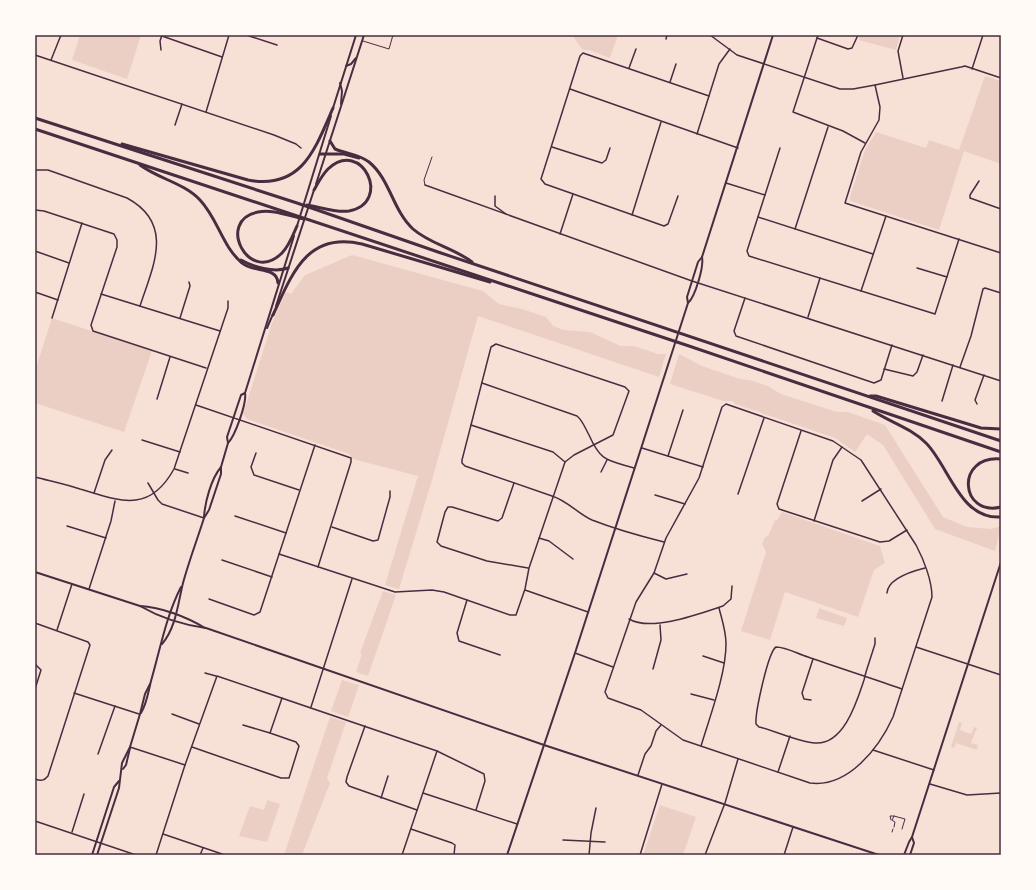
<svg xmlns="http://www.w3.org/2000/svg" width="1036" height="890" viewBox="0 0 1036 890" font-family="Georgia,serif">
  <rect width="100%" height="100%" fill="#f7e1d7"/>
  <g fill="#ebcfc5">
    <path d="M80 35H141L127 79 72 60Z"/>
    <path d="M572 35H618L610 58 589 50H583Z"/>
    <path d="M860 35H900L896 50 859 40Z"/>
    <path d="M985 76 1001 81V164L964 151 939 230 850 201V197L865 150 876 132 926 148 929 140 959 150Z"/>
    <path d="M352 255 483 291 499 304 522 309 546 317 553 326 564 330 590 332 621 346H634L658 354H666L659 377 478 316 432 480 399 589 385 585 418 476 353 459 349 454 247 419 243 414 272 323 286 292 291 294 305 275Z"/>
    <path d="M52 318 152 351 124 432 35 403V371Z"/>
    <path d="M679 354 702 366 740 379 750 380 768 386 781 394 837 412H848L885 425 943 517 967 527 991 529 1001 526 995 551 935 529 883 445 867 434 855 452 835 438 735 404 732 401H723L670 384Z"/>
    <path d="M782 512 880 546 885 563 874 570 858 617 785 592 770 640 741 631 766 552 762 543 765 537 768 536 775 520H777Z"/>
    <path d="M383 591 396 595 368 676 356 672 362 654 360 653Z"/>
    <path d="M819 608 847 618 844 626 816 618Z"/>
    <path d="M342 680 359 685 348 717 331 711Z"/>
    <path d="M330 717 346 722 327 778 330 783 302 855H284Z"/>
    <path d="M959 722 962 723 960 730 971 734 974 727 977 728 971 743 978 745 977 750 956 743 954 748 951 747Z"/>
    <path d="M267 800 280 804 267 842 239 836 250 806 264 810Z"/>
    <path d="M660 805 696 817 683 855H643Z"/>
  </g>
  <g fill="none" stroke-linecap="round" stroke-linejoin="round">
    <g stroke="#4a2c40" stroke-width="1">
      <path d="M363 41 389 49 393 35"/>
      <path d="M425 185 424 180 432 157"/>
      <path d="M891 820 890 816H894"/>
      <path d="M894 827 895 822 892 820 894 816 905 819 902 829"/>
      <path d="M892 832 893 829"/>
    </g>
    <g stroke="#4a2c40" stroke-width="1.5">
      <path d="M246 35 277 45"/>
      <path d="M710 35 737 55 840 89H853L875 85 961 67 965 66 1001 78"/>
      <path d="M818 35 793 112 843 131 865 143"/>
      <path d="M903 35 898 51 903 78"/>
      <path d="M916 35H921"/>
      <path d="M162 36 222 57"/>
      <path d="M817 38 848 49 852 48 858 35"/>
      <path d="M666 39 667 35"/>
      <path d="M161 50 160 41 162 35"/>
      <path d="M35 55 274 135 296 144 301 148"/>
      <path d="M51 60 61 35"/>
      <path d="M629 68 636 49"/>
      <path d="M972 69 983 35"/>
      <path d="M670 82 676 64"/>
      <path d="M875 85 880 107 879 120 861 152 845 203 1001 253"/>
      <path d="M570 89 738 148"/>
      <path d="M206 112 229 35"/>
      <path d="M175 125 182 104"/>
      <path d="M697 134 719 64 730 49"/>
      <path d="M552 147 602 163 606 160 610 148"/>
      <path d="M780 148 747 251 749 256 935 314 959 239"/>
      <path d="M35 170H48L127 198C175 224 153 266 140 306"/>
      <path d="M979 181 970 195V198L1001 209"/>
      <path d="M726 183 765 195"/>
      <path d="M425 185 692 281 1001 381"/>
      <path d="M495 196V206L506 214"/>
      <path d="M678 196 668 224 664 226 545 184 541 179 580 56 583 53 709 96"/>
      <path d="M35 210 44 211 114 234 117 240V247L91 325 93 331 206 368"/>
      <path d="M632 215 661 122"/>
      <path d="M758 217 873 254"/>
      <path d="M795 229 828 127"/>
      <path d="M560 234 573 194"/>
      <path d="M35 251 69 263"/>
      <path d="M917 268 947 277"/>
      <path d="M861 291 886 216"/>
      <path d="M35 292 58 300"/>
      <path d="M101 294 220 331"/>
      <path d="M745 298 734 331 736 336 874 383 881 380 892 345"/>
      <path d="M808 317 820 278"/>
      <path d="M52 318 82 223"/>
      <path d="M180 318 190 286 189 282"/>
      <path d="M960 367 971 336 983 289 985 288 1001 293"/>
      <path d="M884 369 913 376 917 372 923 355"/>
      <path d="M482 383 577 416C583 421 585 428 589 435 601 462 607 460 634 468"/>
      <path d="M157 399 170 357"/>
      <path d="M942 401 953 365"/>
      <path d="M726 404 833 441 861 460 916 545C924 560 932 581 932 597L893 717C879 748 848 788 810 783L683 740 641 710 608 698 605 692 636 602 654 573 666 538 699 478 722 407Z"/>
      <path d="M977 404 975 400 984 375"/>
      <path d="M196 405 351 458V462L318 567"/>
      <path d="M471 425 553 452 565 462"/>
      <path d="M801 431 777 504 779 509 880 542 889 541 907 530"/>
      <path d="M142 440 180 452"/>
      <path d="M642 448 703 467"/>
      <path d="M256 453 251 467 254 475 299 490"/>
      <path d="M668 456 683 410"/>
      <path d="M175 469 188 473"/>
      <path d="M601 472 607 460"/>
      <path d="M35 477C50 481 65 484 80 489 120 501 149 514 174 469L228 308V301"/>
      <path d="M148 483 158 500 162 504 204 518"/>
      <path d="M514 483 502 518 498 521 452 507H448L445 512 437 542 441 546 487 561 528 568"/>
      <path d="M94 493 105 460 112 450"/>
      <path d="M738 494 764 418"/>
      <path d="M655 495 685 504"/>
      <path d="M862 501 881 489"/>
      <path d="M235 516 286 533"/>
      <path d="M814 521 833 460 842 447"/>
      <path d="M67 526 106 538"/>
      <path d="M332 527 373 541 378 540 390 497V491"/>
      <path d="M539 538 549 541 573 559"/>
      <path d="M279 554 395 592 432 590 444 592 510 615H516L525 589 529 568 565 462 574 455 613 435 629 391 625 387 496 344 491 347 462 460V463L465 466 552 496C568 501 578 514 592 520 615 529 640 536 664 542"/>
      <path d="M222 560 272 577"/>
      <path d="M654 573 666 579 687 574"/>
      <path d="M89 589 111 521 115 501"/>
      <path d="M525 590 588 612"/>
      <path d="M887 593C888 578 913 571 925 568"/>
      <path d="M209 599 254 615 260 612 315 445"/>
      <path d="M467 600 457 633 459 641 500 655"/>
      <path d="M629 619C651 632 699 614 723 606L731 599 732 586"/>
      <path d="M35 623 88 642 90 645 48 776C44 781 41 781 35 779"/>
      <path d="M57 630 72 584"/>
      <path d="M875 638V644L866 672 864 680C857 701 844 745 815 743 799 742 776 731 759 727L756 724C755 713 768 652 776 647 786 647 798 654 808 657 839 668 871 678 902 689"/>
      <path d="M916 647 1001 675"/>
      <path d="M575 653 613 667"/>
      <path d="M703 656 724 663"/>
      <path d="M35 664 41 670 35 689"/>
      <path d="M653 669 661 640 660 625"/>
      <path d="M205 673 216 676"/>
      <path d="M74 693 139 714"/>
      <path d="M691 694 714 700"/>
      <path d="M811 700 804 699 802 693 813 659"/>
      <path d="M311 707 352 579"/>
      <path d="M172 714 199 724"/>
      <path d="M243 725 270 733"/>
      <path d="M365 726 347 777 346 782 349 786 417 810"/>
      <path d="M701 746C710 716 726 674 726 644 726 631 722 620 719 608"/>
      <path d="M130 747 185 765"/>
      <path d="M192 747 281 778H289L299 746 296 742 270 733 282 698"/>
      <path d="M873 750 934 770"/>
      <path d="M437 751 484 774 485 781 476 810"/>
      <path d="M98 754 115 706"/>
      <path d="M778 772 790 736"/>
      <path d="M638 775 645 754 651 746 656 731 661 725"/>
      <path d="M930 784 967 795 1001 793"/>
      <path d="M423 793 517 824"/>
      <path d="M381 798 388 776"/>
      <path d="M35 821 136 855"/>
      <path d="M411 829 452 843 455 845 454 855"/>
      <path d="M72 832 84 794"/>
      <path d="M163 834 225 855"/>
      <path d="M563 840 605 842"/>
      <path d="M156 855 185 765 217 676 437 751 402 855"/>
      <path d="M200 855 203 848"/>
      <path d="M589 855 591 833 596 808"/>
      <path d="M640 855 662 784"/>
      <path d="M705 855 725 803 738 759"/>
      <path d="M784 855 793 827"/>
    </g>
    <g stroke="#4a2c40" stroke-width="2">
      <path d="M346 66 351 64 356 58"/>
      <path d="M340 83 342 91 341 104"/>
      <path d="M333 108 356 35"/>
      <path d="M316 184 364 35"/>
      <path d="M297 226 331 116"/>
      <path d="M688 303 687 297 698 262 702 257 773 35"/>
      <path d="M276 306 314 190"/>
      <path d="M267 328 273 314"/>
      <path d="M228 443C235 436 247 403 245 393L294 236"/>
      <path d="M204 517C205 502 211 479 221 467"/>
      <path d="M35 572 140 606C159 617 184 625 206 628L544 745 879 855"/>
      <path d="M140 606C161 607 187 617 205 628"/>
      <path d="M162 644C176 628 178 603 183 583 189 561 197 540 204 518L209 510 221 474V467L228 443 227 437 241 395 245 393"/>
      <path d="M141 713C147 703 148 693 151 681 160 650 166 616 181 587"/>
      <path d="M123 769 126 765 130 748"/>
      <path d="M92 855 114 787 119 781"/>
      <path d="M97 855 119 788 122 763 130 747 140 714 145 694 150 684"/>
      <path d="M507 855 575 653 688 303C695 297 704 267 702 257"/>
      <path d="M885 855H886"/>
      <path d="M904 855 909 842 912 837 1001 562"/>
      <path d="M910 855 914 843 912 837"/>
    </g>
    <g stroke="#4a2c40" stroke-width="3">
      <path d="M35 118 297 203 438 252 1001 441"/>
      <path d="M35 129 689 346 1001 452"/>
      <path d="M330 141 335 149C347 154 358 154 369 162 390 179 393 211 413 229 430 244 454 248 472 262"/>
      <path d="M122 144 248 180C302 190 315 149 333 108"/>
      <path d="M320 154H344L359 158"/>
      <path d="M140 165C159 179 184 183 200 200 218 219 222 246 242 263 253 273 277 266 278 283"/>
      <path d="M307 205C320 207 336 213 349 211 393 203 362 137 328 169 322 175 318 183 314 190"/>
      <path d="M297 226C293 235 289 246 282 253 249 286 215 220 258 212 273 209 289 216 304 219"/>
      <path d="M241 260C253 267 274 273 288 268"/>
      <path d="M273 315C292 274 307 231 362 244L490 282"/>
      <path d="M870 396H876L968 424 981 428 1001 429"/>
      <path d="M873 411C890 422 911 428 926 443 949 466 960 520 1001 517"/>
      <path d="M1001 459C955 455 960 517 1001 507"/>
    </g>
  </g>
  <rect width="1036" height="890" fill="none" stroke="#fffaf5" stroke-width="72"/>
  <rect x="36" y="36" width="964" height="818" fill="none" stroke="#4a2c40" stroke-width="1.5"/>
</svg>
